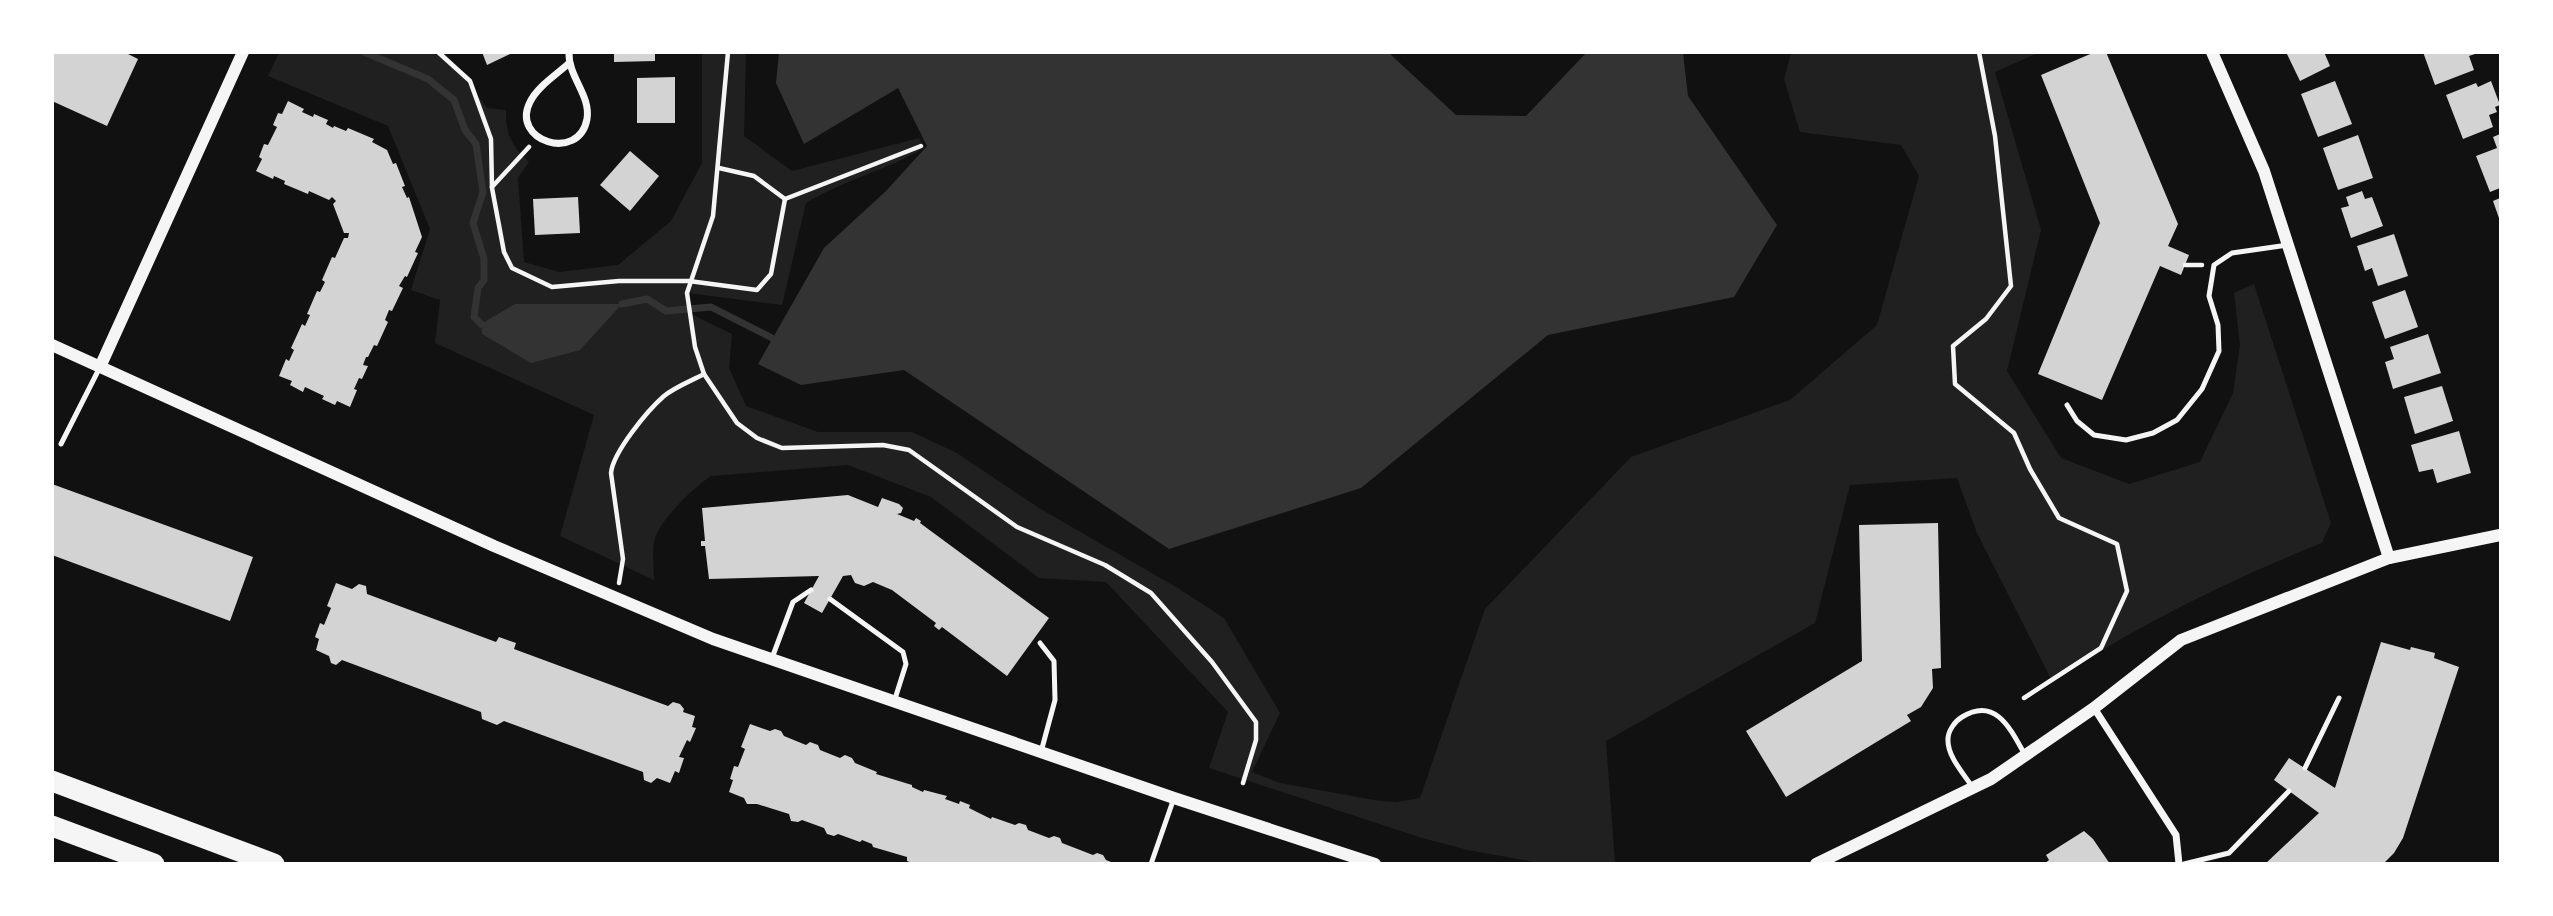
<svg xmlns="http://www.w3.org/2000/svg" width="2553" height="916" viewBox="0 0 2553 916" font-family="'Libre Baskerville',serif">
  <rect width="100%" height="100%" fill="#111"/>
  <path fill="#202020" d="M279 53H445L487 108 506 110C505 133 512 147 529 162L518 178 524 262 559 272 618 265 671 221 702 163V53H746L744 136 792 171 919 138 924 148C887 170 844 180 806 203L782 305 687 293 689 313 732 334 729 368 746 406 818 432H912L957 453 1039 508 1176 587 1224 618 1280 713 1252 772 1280 783 1380 801 1396 802 1420 798 1485 609 1631 457 1790 400 1877 325 1919 176 1901 145 1800 132 1784 79 1791 53H2038L1995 72 2041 230 2007 371 2061 458 2129 484 2200 462 2233 393 2240 345 2234 293 2254 284 2331 523 2322 543C2224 582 2141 624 2052 681L1977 533 1957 478 1850 485 1815 623 1606 741 1615 863H1540L1468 850 1422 838 1209 768 1228 712 1106 582 1039 578 931 497 848 465 711 476C694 487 658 521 654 542 652 554 654 568 654 580L560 536 594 415 435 343 440 300 411 290 430 229 388 126 268 76Z"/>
  <g fill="#333">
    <path d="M779 53H1389L1456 115 1526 116 1586 53H1683L1688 96 1777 225 1734 297 1548 335 1361 488 1169 549 904 370 801 385 758 364 824 248 886 191 927 146 898 88 804 144 776 83Z"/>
    <path d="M515 304H622L580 350 531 363 482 334 481 324Z"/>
  </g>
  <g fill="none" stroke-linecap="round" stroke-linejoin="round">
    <g stroke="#333" stroke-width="7">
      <path d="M364 52 428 79 454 100 465 130 476 144 483 192 473 223 484 259V280L478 288 474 317 481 324"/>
      <path d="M622 304 647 299 666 311 711 307 772 338"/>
    </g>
  </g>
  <g fill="#d3d3d3">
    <path d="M52 52H124L138 59 107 126 52 101Z"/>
    <path d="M482 52H514L487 65Z"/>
    <path d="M614 52H655V61L614 62Z"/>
    <path d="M2095 52H2106L2178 224 2168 246 2189 255 2181 275 2160 266 2102 400 2038 374 2100 223 2041 75Z"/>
    <path d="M2286 52H2324L2330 66 2300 81Z"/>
    <path d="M2423 52H2478V53L2469 56 2474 70 2435 85Z"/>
    <path d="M675 77V123H637V78Z"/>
    <path d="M2335 81 2352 124 2318 137 2301 94Z"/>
    <path d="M2491 81 2500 105 2495 107 2497 112 2489 115 2493 127 2463 139 2446 95 2476 83 2478 87Z"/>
    <path d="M288 101 304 109 302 112 313 117 314 114 328 120 326 124 333 128 334 126 346 131 348 128 374 139 372 142 387 150 393 164 396 163 405 186 402 187 407 198 409 197 422 237 415 252 418 253 407 277 405 276 399 286 403 288 392 311 389 310 385 320 388 322 377 346 374 345 368 357H366L363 365 368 366 362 379 359 378 354 389 357 390 350 407 337 401 335 405 322 399 324 396 305 387 303 392 290 385 292 381 279 376 286 359 289 361 294 350 291 348 302 324 305 326 310 315 307 314 317 291 320 292 325 282 322 280 332 257 335 258 344 238H348L349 233H344L333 204 336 201 332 197 329 200 309 191 308 194 284 184 285 181 274 176 273 179 256 171 262 159 259 157 264 144 268 145 277 127 273 125 278 113 282 114Z"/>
    <path d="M2500 134V188L2490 192 2476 156 2497 148 2493 137Z"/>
    <path d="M2358 135 2373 178 2338 190 2323 148Z"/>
    <path d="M630 151 659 176 630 211 600 185Z"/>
    <path d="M2362 191 2365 199 2372 197 2383 226 2351 238 2341 208 2349 206 2346 197Z"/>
    <path d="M578 197 580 233 535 235 533 199Z"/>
    <path d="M2500 198V221L2493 201Z"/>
    <path d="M2394 234 2408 276 2378 286 2372 268 2365 271 2357 246Z"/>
    <path d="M2405 290 2418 327 2385 339 2372 302Z"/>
    <path d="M2428 334 2441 373 2393 389 2385 362 2394 359 2390 347Z"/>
    <path d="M2442 386 2453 421 2415 434 2404 397Z"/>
    <path d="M2459 431 2471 473 2437 483 2433 469 2419 472 2411 445Z"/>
    <path d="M52 484 253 557 230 621 52 555Z"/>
    <path d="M848 495 878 507 882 498 899 504 903 508 901 513 897 514 914 521 916 518 921 521 920 523 1049 618 1007 676 942 627 939 630 934 626 936 623 892 590 873 582 864 586 855 583 851 575 843 576 822 613 804 603 819 576 709 579 705 546H701V541H705L702 508Z"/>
    <path d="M1938 523 1941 668 1932 669 1933 688 1921 707 1907 715 1911 721 1786 797 1746 731 1862 661 1859 525Z"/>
    <path d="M336 583 352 589 359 584 366 586 367 594 496 642 499 637 516 643 514 649 668 706 673 702 680 704 684 709 683 712 695 716 692 727 696 728 690 742 687 740 679 757 684 758 679 773 675 771 670 783 657 778 651 783 644 780 643 772 504 721 497 725 482 719 481 712 342 660 336 665 331 663 329 656 316 650 319 639 315 637 320 623 324 625 331 608 327 606Z"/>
    <path d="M2381 642 2410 650 2411 647 2435 653 2434 658 2459 667 2403 838 2394 853 2383 864H2265L2319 813 2274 780 2289 758 2335 788Z"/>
    <path d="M750 724 770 731 775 729 781 731 784 736 806 745 810 742 818 745 820 750 840 758 845 755 852 758 855 763 877 772 876 774 912 785V787L923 792 924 790 947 796 945 799 959 804 960 801 970 805 969 808 991 819 992 817 1015 825 1019 823 1026 825 1028 830 1049 838 1054 836 1060 838 1062 843 1093 855 1097 853 1103 855 1106 860 1116 864H915L907 861V857L873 847 872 844 862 840 860 842 838 834 834 836 827 834 824 828 802 820 798 822 791 821 789 814 757 804H747L744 798 729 792 733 780 730 779 734 766 738 767 745 749 741 747Z"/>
    <path d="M2084 831 2093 839 2110 864H2044L2049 860 2046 855Z"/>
  </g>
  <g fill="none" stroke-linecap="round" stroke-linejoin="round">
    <g stroke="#f5f5f5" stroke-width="4.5">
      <path d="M438 52 470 81 491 139 492 188 504 252 512 268 552 287 619 281H689L757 290 771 274 785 199"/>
      <path d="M728 52 713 216 687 293 695 347 704 374 737 423 757 438 782 448 883 445 909 450 1017 527 1105 565 1151 593 1212 662 1256 722V740L1243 783"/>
      <path d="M1979 52 1995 136 2011 286 1986 319 1953 346 1955 384 2014 433 2030 469 2059 518 2117 544 2127 591 2101 648 2024 698"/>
      <path d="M719 168 754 176 785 199 921 146"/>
      <path d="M492 187 529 147"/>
      <path d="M2185 265H2202"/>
      <path d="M619 583 623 559 611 473C613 452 648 410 664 396 675 387 691 381 704 374"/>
    </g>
    <g stroke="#f5f5f5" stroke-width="5">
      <path d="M2067 405 2077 421 2094 435 2126 440 2153 433 2177 420 2202 389 2219 351 2218 325 2209 296 2214 265 2232 253 2288 245"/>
      <path d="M61 444 100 367"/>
      <path d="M830 599 903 652 906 664 894 702"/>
      <path d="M1040 643 1054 661 1055 700 1041 752"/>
      <path d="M772 658 793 602 811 590"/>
      <path d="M2305 768 2339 698"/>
      <path d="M1973 788C1964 774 1947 756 1948 739 1948 731 1955 721 1962 717 1996 696 2011 730 2025 755"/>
      <path d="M1151 864 1174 798"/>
      <path d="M2184 864 2229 853 2289 791"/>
    </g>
    <g stroke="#f5f5f5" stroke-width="7">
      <path d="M568 64C556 75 537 87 530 102 510 141 579 163 587 119 591 95 568 77 569 52"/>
      <path d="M2094 708 2176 835 2179 864"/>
    </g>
    <g stroke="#f5f5f5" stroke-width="12">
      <path d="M2212 52 2264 171 2389 558"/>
      <path d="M52 345 494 546 713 639 1174 798 1375 864"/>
      <path d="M100 367 243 52"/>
      <path d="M1816 864 1991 779 2094 708 2181 640 2389 558 2500 535"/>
    </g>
    <g stroke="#f5f5f5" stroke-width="21">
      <path d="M52 781 274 864"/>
      <path d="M52 826 154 864"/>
    </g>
  </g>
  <rect width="2553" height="916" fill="none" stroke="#ffffff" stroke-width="108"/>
</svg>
